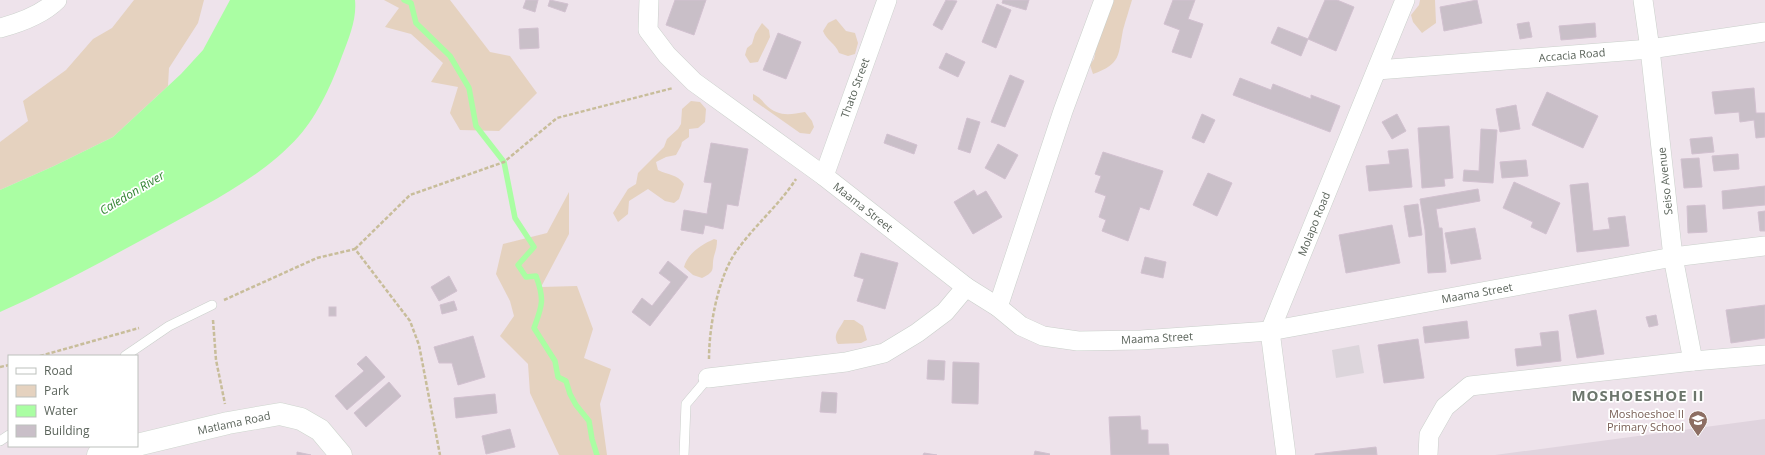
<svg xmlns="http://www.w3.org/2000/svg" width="1765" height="455" viewBox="0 0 1765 455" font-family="'Open Sans',sans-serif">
  <rect width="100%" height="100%" fill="#eee3eb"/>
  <path fill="#dcd5db" d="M1359 345 1364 373 1336 378 1332 350Z"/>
  <path fill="#e0d4de" d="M1765 419V455H1495Z"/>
  <g fill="#e5d2bf">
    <path d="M134 0H204L198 23 169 68 168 86 113 137 54 166 0 190V142L28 121 23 101 66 70 93 39 112 28Z"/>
    <path d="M384 0H450L490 52 510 56 537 93 499 131 460 130 450 113 458 87 431 82 443 63 411 34 385 27 399 8Z"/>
    <path d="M1112 0H1132C1129 10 1126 19 1123 30 1118 56 1121 64 1093 74L1090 65 1094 59 1100 28Z"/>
    <path d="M1420 0H1435L1436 23 1422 33 1413 22 1411 15 1419 5Z"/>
    <path d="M836 19 846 31 855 33 858 43 855 54 848 56 839 53C835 43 827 41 823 31L828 23Z"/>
    <path d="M762 23 769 30 770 37 758 62 750 63 745 55 747 48 752 44 755 34Z"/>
    <path d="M753 94C759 97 761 99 765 104 778 117 789 115 805 112L812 121 814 127 810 134 800 133 753 100Z"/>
    <path d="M691 101 700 102 706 109 705 122 698 128 689 129V137L682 142 681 146 676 155 666 157 656 162 658 170C668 175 677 174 684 184L679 199 674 203 665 201 648 189 629 201 628 214 618 222 613 213 628 189 636 184 638 173 664 147 667 139 678 129 681 124 682 109Z"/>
    <path d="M569 192V234L541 287 577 286 593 329 584 358 611 369 600 404 607 455H559L530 393 528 364 500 336 514 316 510 301 496 274 503 244 547 233Z"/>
    <path d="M714 239 717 240C717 246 716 250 714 256 711 268 717 271 702 278L693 275 684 267C688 253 701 245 714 239Z"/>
    <path d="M844 320H854L863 326 867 340 861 343 838 344C832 334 840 329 844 320Z"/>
  </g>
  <path fill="#aafea3" d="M230 0H355C357 19 349 38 342 56 333 81 318 115 299 136 261 179 201 207 151 235 101 262 52 289 0 312V190L54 166 113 137 181 74 203 50Z"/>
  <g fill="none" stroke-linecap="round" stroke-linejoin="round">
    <path stroke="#aafea3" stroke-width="5.5" d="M404 0 411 3 416 23 450 56 469 88 476 126 504 162 515 218 534 247 518 265 526 277 536 276C545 300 542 306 534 328L555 361 558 377 566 381 570 394 576 405 589 421 592 439 597 455"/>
  </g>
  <g fill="#c9bfc8" stroke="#d2c1d0">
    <path d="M526 0H538L535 12 523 8Z"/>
    <path d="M550 0 568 4 565 12 548 6Z"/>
    <path d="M675 0H706L694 35 666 25Z"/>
    <path d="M946 0 957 1 942 30 933 25Z"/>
    <path d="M1003 0H1029L1026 10 1002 3Z"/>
    <path d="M1173 0H1195L1188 19 1203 24 1191 58 1172 52 1180 30 1164 24Z"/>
    <path d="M1325 0H1337L1354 7 1336 51 1308 39Z"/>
    <path d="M1477 0 1482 23 1444 31 1440 7Z"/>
    <path d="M997 4 1011 10 996 48 982 42Z"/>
    <path d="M1529 22 1532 37 1520 39 1517 24Z"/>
    <path d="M1595 23 1596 37 1561 40 1559 26Z"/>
    <path d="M1278 27 1308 39 1301 56 1271 43Z"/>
    <path d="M538 28 539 48 520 49 519 29Z"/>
    <path d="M778 33 801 42 786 79 763 70Z"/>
    <path d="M946 53 965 62 958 77 939 68Z"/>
    <path d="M1010 75 1024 81 1005 127 991 122Z"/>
    <path d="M1240 78 1271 90 1273 84 1311 99V95L1340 106 1330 132 1233 95Z"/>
    <path d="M1754 88 1756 113H1765V137L1756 138 1754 120 1740 122 1739 112 1715 114 1712 92Z"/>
    <path d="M1547 92 1598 116 1583 148 1532 125Z"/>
    <path d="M1516 105 1520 129 1500 132 1496 109Z"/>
    <path d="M1202 114 1215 120 1204 143 1192 138Z"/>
    <path d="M1397 114 1406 131 1392 139 1382 122Z"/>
    <path d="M967 118 980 122 970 153 958 149Z"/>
    <path d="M1449 126 1453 178 1444 179 1445 186 1422 188 1418 128Z"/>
    <path d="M1481 129 1497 130 1493 183 1463 181 1464 170 1479 171Z"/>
    <path d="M887 134 917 145 914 154 884 143Z"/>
    <path d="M1712 137 1714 152 1692 154 1690 139Z"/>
    <path d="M711 143 748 149 738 206 727 204 723 229 705 225 703 234 681 230 684 210 707 214 712 183 704 182Z"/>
    <path d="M998 144 1018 155 1005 179 985 168Z"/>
    <path d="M1408 149 1412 187 1369 191 1366 166 1390 164 1388 151Z"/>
    <path d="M1103 152 1163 171 1149 210 1140 207 1128 241 1102 231 1106 220 1099 217 1106 196 1095 192 1101 176 1095 174Z"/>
    <path d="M1738 154 1739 169 1714 171 1712 156Z"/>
    <path d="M1699 158 1702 187 1684 188 1681 159Z"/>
    <path d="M1526 160 1528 176 1502 178 1500 162Z"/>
    <path d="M1208 173 1232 183 1217 216 1193 205Z"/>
    <path d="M1514 182 1560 203 1546 234 1531 227 1533 222 1503 208Z"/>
    <path d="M1588 183 1593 231 1610 229 1608 218 1625 216 1629 246 1577 252 1570 185Z"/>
    <path d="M1765 186V205L1723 209 1722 191Z"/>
    <path d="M1478 189 1480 201 1436 209 1439 228H1442L1446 272 1428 273 1425 230 1420 199Z"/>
    <path d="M974 190 977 196 986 191 1002 217 973 234 954 202Z"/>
    <path d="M1418 204 1422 235 1409 237 1404 206Z"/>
    <path d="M1705 205 1707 232 1688 233 1687 206Z"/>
    <path d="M1765 211V231H1760L1758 212Z"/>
    <path d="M1392 225 1400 263 1346 273 1339 235Z"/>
    <path d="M1475 228 1481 259 1451 264 1445 233Z"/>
    <path d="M861 253 898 263 885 309 857 301 864 279 854 276Z"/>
    <path d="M1145 257 1166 262 1163 278 1141 273Z"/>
    <path d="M668 261 688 277 650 326 632 312 642 298 652 306 671 282 659 273Z"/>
    <path d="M449 276 457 291 439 301 431 287Z"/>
    <path d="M454 301 457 310 442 314 440 305Z"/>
    <path d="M1765 305V338L1731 343 1726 310Z"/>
    <rect x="329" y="307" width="7" height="9"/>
    <path d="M1596 310 1604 354 1577 358 1569 315Z"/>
    <path d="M1656 315 1658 325 1649 327 1646 317Z"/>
    <path d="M1467 321 1469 338 1425 343 1423 327Z"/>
    <path d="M1558 331 1561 361 1517 366 1515 349 1542 346 1540 333Z"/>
    <path d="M473 336 485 377 458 385 452 363H439L434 347Z"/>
    <path d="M1418 339 1424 378 1384 383 1378 345Z"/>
    <path d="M366 356 385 377 347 410 335 396 364 371 357 364Z"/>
    <path d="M928 360 945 361 944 380 927 379Z"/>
    <path d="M953 362 979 363 978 404 952 403Z"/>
    <path d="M389 382 401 396 366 427 354 413Z"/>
    <path d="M822 392 837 393 836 413 820 412Z"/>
    <path d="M495 394 497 413 456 418 454 398Z"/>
    <path d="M1140 416 1141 430H1148V444H1168L1169 455H1111L1109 417Z"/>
    <path d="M510 429 515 447 486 454 482 436Z"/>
    <path d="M1376 447 1377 455H1315V454Z"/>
    <path d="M1035 451 1050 454 1049 455H1034Z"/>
    <path d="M297 452 311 455H297Z"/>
    <path d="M924 453 937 455H923Z"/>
  </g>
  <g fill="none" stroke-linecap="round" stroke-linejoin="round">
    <defs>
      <g id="lane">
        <path d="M125 356 169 326 212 305"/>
        <path d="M0 441 9 435"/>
        <path d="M684 455 686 404 708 378"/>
      </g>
      <g id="street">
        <path d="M649 0 648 30 667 55 694 82 824 176 966 287 998 307 1021 326 1043 336 1078 341 1141 340 1270 331 1673 257 1765 246"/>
        <path d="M1643 0 1650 49 1673 257 1693 361"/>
        <path d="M0 28C19 23 43 14 57 0"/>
        <path d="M1377 70 1650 49 1765 32"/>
        <path d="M824 176 887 0"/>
        <path d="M998 307 1063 111 1104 0"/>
        <path d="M708 378 846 362 884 353 917 333 945 312 966 287"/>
        <path d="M1286 455 1270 331 1405 0"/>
        <path d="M1428 455 1429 435 1445 407 1470 386 1693 361 1765 355"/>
      </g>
      <g id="secondary">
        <path d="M137 445 228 423 280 414 301 419 320 430 341 455"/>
        <path d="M98 455 133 446"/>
      </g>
    </defs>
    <use href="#lane" stroke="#cad0cb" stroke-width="10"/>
    <use href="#street" stroke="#cad0cb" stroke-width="20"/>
    <use href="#secondary" stroke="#ced6ce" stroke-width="23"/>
    <g stroke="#c8bd9a" stroke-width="2.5" stroke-dasharray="4 2" stroke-linecap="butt">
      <path d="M355 249 410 195 504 162 557 118 673 88"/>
      <path d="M224 300 317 258 355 249 410 321 419 345 440 455"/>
      <path d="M213 320 216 360 225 404"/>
      <path d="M40 356 139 328"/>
      <path d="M709 359C709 327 718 275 738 249 756 224 780 204 796 179"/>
      <path d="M0 367 9 365"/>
    </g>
    <use href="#lane" stroke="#fff" stroke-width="9"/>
    <use href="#street" stroke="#fff" stroke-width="19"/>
    <use href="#secondary" stroke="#fff" stroke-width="22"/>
  </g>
  <defs>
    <symbol id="school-pin" viewBox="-11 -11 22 30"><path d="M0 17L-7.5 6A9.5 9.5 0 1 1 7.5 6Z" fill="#8d6e63" stroke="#fff"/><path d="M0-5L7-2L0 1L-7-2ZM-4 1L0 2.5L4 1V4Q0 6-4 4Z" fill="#fff"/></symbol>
  </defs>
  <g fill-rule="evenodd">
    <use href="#school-pin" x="1687" y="409" width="22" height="30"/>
  </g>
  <g text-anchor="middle" stroke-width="3.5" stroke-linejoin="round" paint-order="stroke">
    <g font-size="11" fill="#5b645b" stroke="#fff">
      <text transform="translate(1572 55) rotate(-5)" y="4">Accacia Road</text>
      <text transform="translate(855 88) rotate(-70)" y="4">Thato Street</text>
      <text transform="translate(1665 181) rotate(-96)" y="4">Seiso Avenue</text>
      <text transform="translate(863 207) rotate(38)" y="4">Maama Street</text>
      <text transform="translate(1314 224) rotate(-68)" y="4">Molapo Road</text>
      <text transform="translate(1477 293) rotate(-10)" y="4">Maama Street</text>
      <text transform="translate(1157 338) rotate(-3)" y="4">Maama Street</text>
      <text transform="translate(234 423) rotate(-12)" y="4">Matlama Road</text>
    </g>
    <g font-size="11" fill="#785e54" stroke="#fff" text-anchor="end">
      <text x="1684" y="418">Moshoeshoe II<tspan x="1684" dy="13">Primary School</tspan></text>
    </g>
    <g font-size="12" font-style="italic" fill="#338433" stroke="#fff">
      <text transform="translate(132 193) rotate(-31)" y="4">Caledon River</text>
    </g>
    <g font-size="15" font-weight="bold" letter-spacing="1" fill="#6c766c" stroke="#fff">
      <text x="1638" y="401">MOSHOESHOE II</text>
    </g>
  </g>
  <rect x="8" y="355" width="130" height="92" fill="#ffffff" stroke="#bdc1bd"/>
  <rect x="16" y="368" width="20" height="6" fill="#ffffff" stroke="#bdc1bd"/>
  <text x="44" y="375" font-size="12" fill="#5b645b">Road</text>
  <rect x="16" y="385" width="20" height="12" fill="#e5d2bf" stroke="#bdc1bd"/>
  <text x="44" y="395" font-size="12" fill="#5b645b">Park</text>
  <rect x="16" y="405" width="20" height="12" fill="#aafea3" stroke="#bdc1bd"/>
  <text x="44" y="415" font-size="12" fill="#5b645b">Water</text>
  <rect x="16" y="425" width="20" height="12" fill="#c9bfc8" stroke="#bdc1bd"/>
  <text x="44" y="435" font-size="12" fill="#5b645b">Building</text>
</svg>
